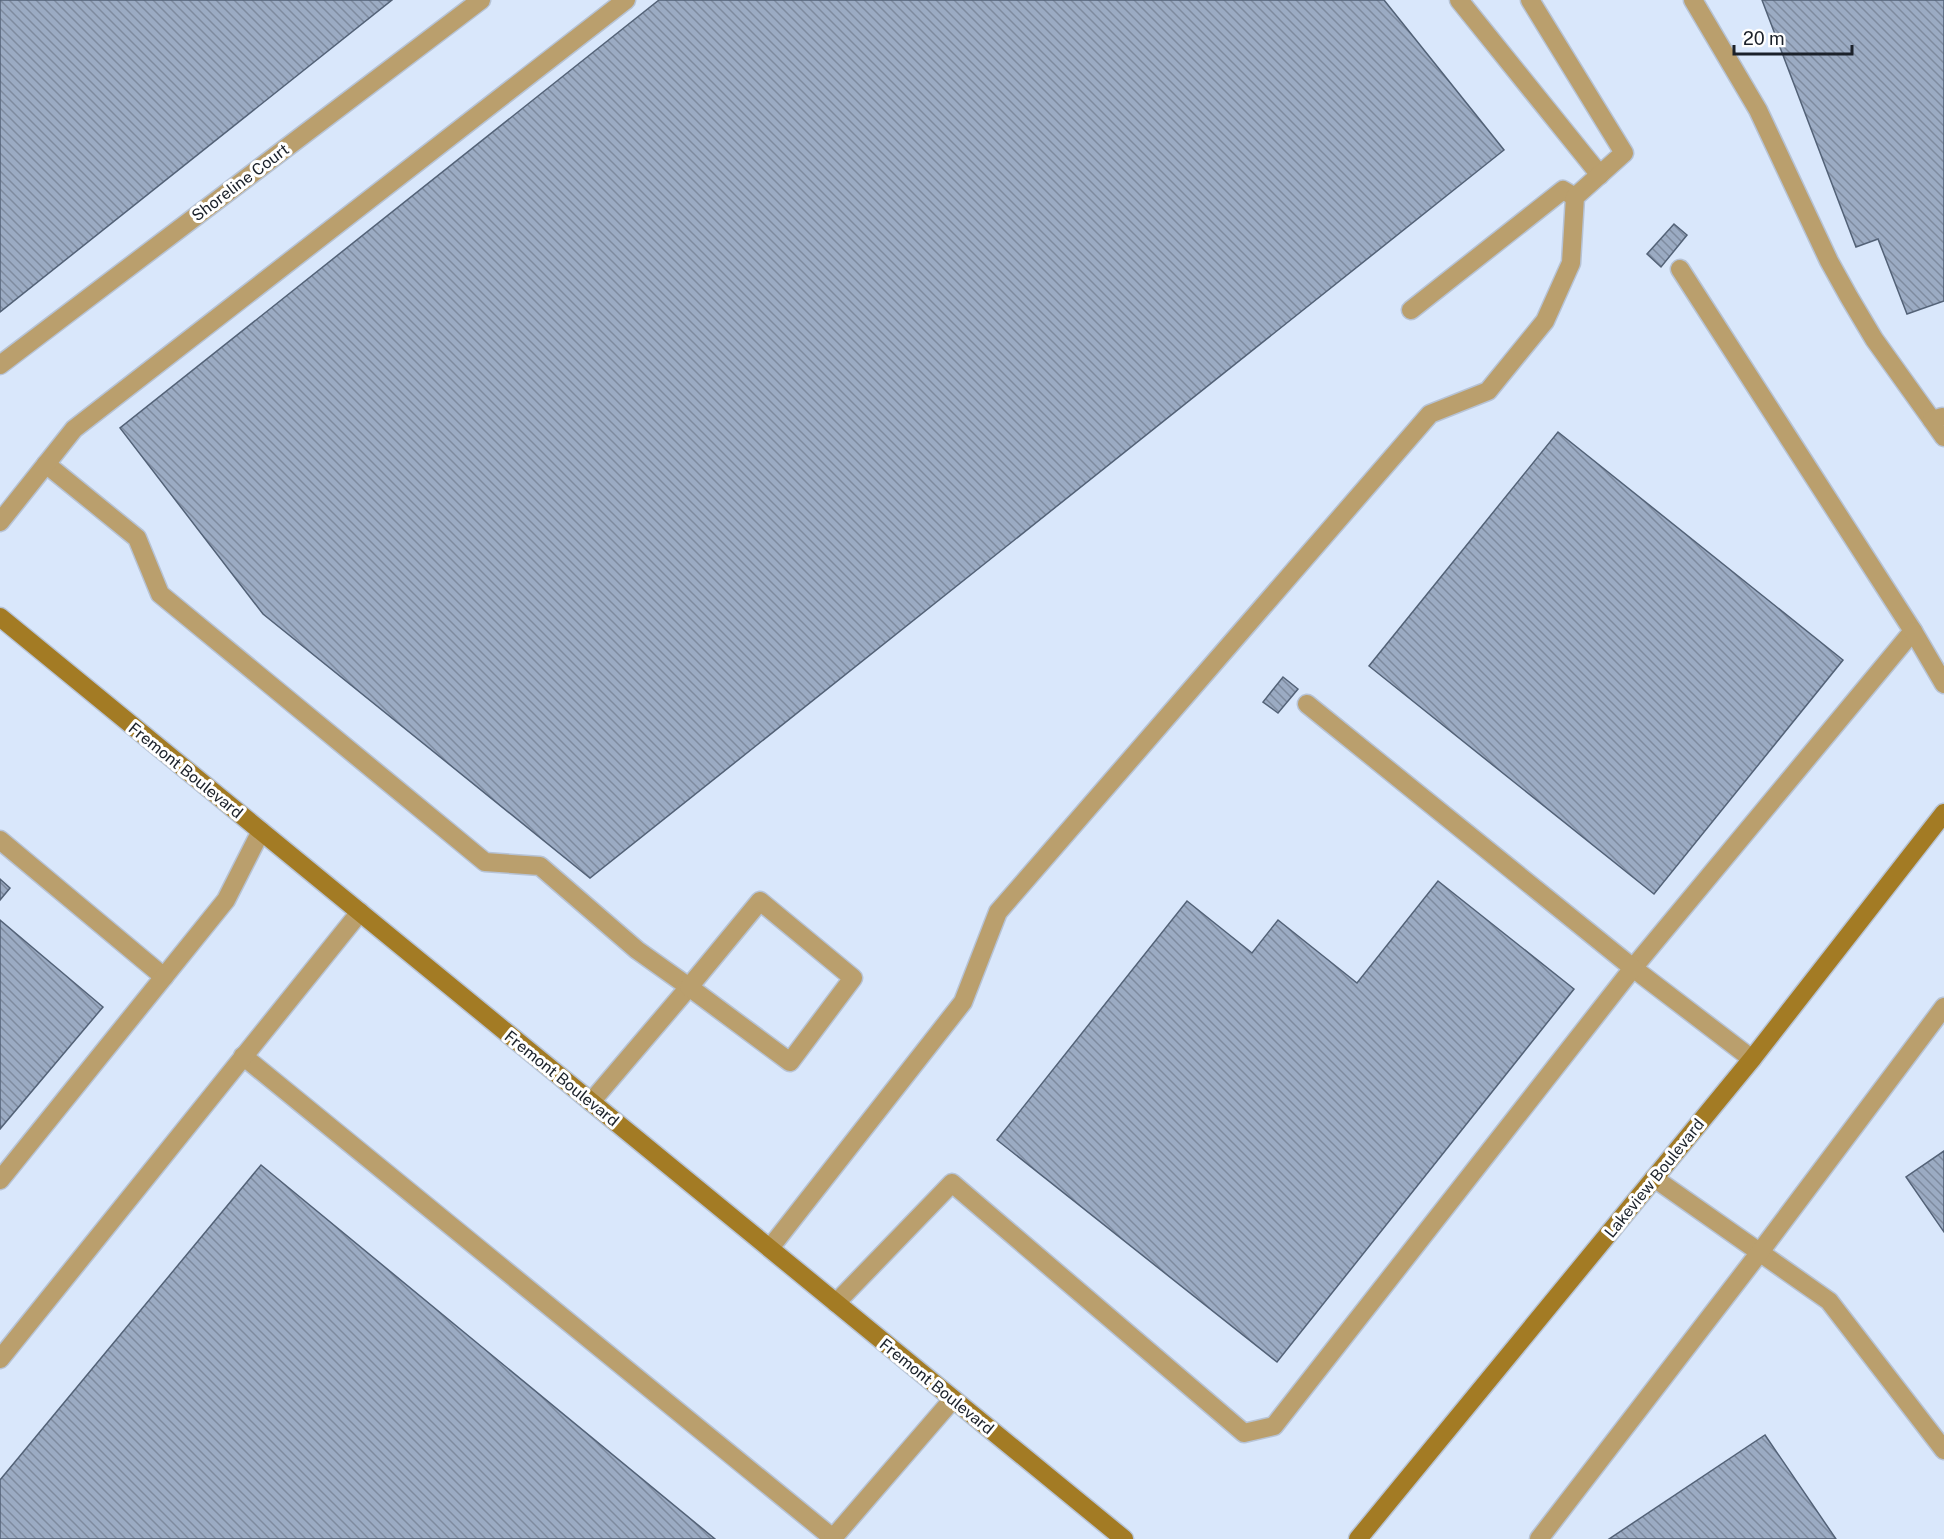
<svg xmlns="http://www.w3.org/2000/svg" width="1944" height="1539" viewBox="0 0 1944 1539" font-family="'Public Sans',sans-serif">
  <defs>
    <pattern id="building-back-hatch" width="6" height="6" patternUnits="userSpaceOnUse" patternTransform="scale(1.5)"><rect width="6" height="6" fill="#9babc3"/><path d="M-1 5l2 2M0 0l6 6M5-1l2 2" fill="none" stroke="#7e8b9f"/></pattern>
  </defs>
  <rect width="100%" height="100%" fill="#d9e7fb"/>
  <g fill="url(#building-back-hatch)" stroke="#536277" stroke-width="1.5">
    <path d="M0 0H392L0 312Z"/>
    <path d="M659 0H1384L1504 150 590 878 263 614 120 428Z"/>
    <path d="M1762 0H1944V301L1907 314 1878 239 1856 247Z"/>
    <path d="M1674 224 1687 235 1661 267 1647 254Z"/>
    <path d="M1558 432 1843 660 1654 894 1369 666Z"/>
    <path d="M1283 677 1298 689 1278 713 1263 702Z"/>
    <path d="M0 879 10 888 0 900Z"/>
    <path d="M1438 881 1574 989 1277 1362 997 1140 1187 901 1252 953 1278 920 1357 983Z"/>
    <path d="M0 920 103 1007 0 1129Z"/>
    <path d="M1944 1151V1232L1906 1177Z"/>
    <path d="M261 1165 715 1539H0V1480Z"/>
    <path d="M1765 1435 1836 1539H1609Z"/>
  </g>
  <g fill="none" stroke-linecap="round" stroke-linejoin="round">
    <defs>
      <g id="lane">
        <path d="M1459 0 1600 175"/>
        <path d="M1693 0 1758 110 1829 261 1849 297 1874 339 1932 420"/>
        <path d="M1680 269 1913 631 1633 968 1752 1059"/>
        <path d="M1411 310 1563 190 1575 197"/>
        <path d="M0 365 481 0"/>
        <path d="M1942 417 1932 420 1944 437"/>
        <path d="M46 464 137 538 160 594 485 862 540 866 637 950 689 987 591 1102"/>
        <path d="M0 522 74 429 626 0"/>
        <path d="M1913 631 1944 684"/>
        <path d="M0 840 164 977"/>
        <path d="M760 901 853 978 790 1062 689 987Z"/>
        <path d="M243 1056 834 1539"/>
        <path d="M1654 1178 1829 1301 1944 1450"/>
        <path d="M0 1180 226 900 261 831"/>
        <path d="M770 1248 963 1002 998 912 1430 414 1488 391 1545 321 1571 263 1575 197 1624 153 1530 0"/>
        <path d="M836 1303 952 1183 1244 1433 1274 1426 1633 968 1307 704"/>
        <path d="M0 1359 360 912"/>
        <path d="M833 1538 953 1399"/>
        <path d="M1539 1539 1760 1252 1944 1007"/>
      </g>
      <g id="secondary">
        <path d="M0 617 1124 1539"/>
        <path d="M1358 1539 1752 1059 1944 813"/>
      </g>
    </defs>
    <use href="#lane" stroke="#b7c3d5" stroke-width="21"/>
    <use href="#secondary" stroke="#b7c3d5" stroke-width="21"/>
    <use href="#lane" stroke="#ba9f6d" stroke-width="18"/>
    <use href="#secondary" stroke="#a37b24" stroke-width="18"/>
  </g>
  <g text-anchor="middle" stroke-width="6" stroke-linejoin="round" paint-order="stroke">
    <g font-size="16" fill="#1b212a" stroke="#fff">
      <text transform="translate(240 182) rotate(-37)" y="6">Shoreline Court</text>
      <text transform="translate(186 770) rotate(39)" y="6">Fremont Boulevard</text>
      <text transform="translate(562 1078) rotate(39)" y="6">Fremont Boulevard</text>
      <text transform="translate(1654 1178) rotate(-51)" y="6">Lakeview Boulevard</text>
      <text transform="translate(937 1386) rotate(39)" y="6">Fremont Boulevard</text>
    </g>
  </g>
  <path d="M1734 45v9h118v-9" fill="none" stroke="#1b212a" stroke-width="3"/>
  <text x="1743" y="45" font-size="18" fill="#1b212a" stroke="#ffffff" stroke-width="4.5" paint-order="stroke">20 m</text>
</svg>
